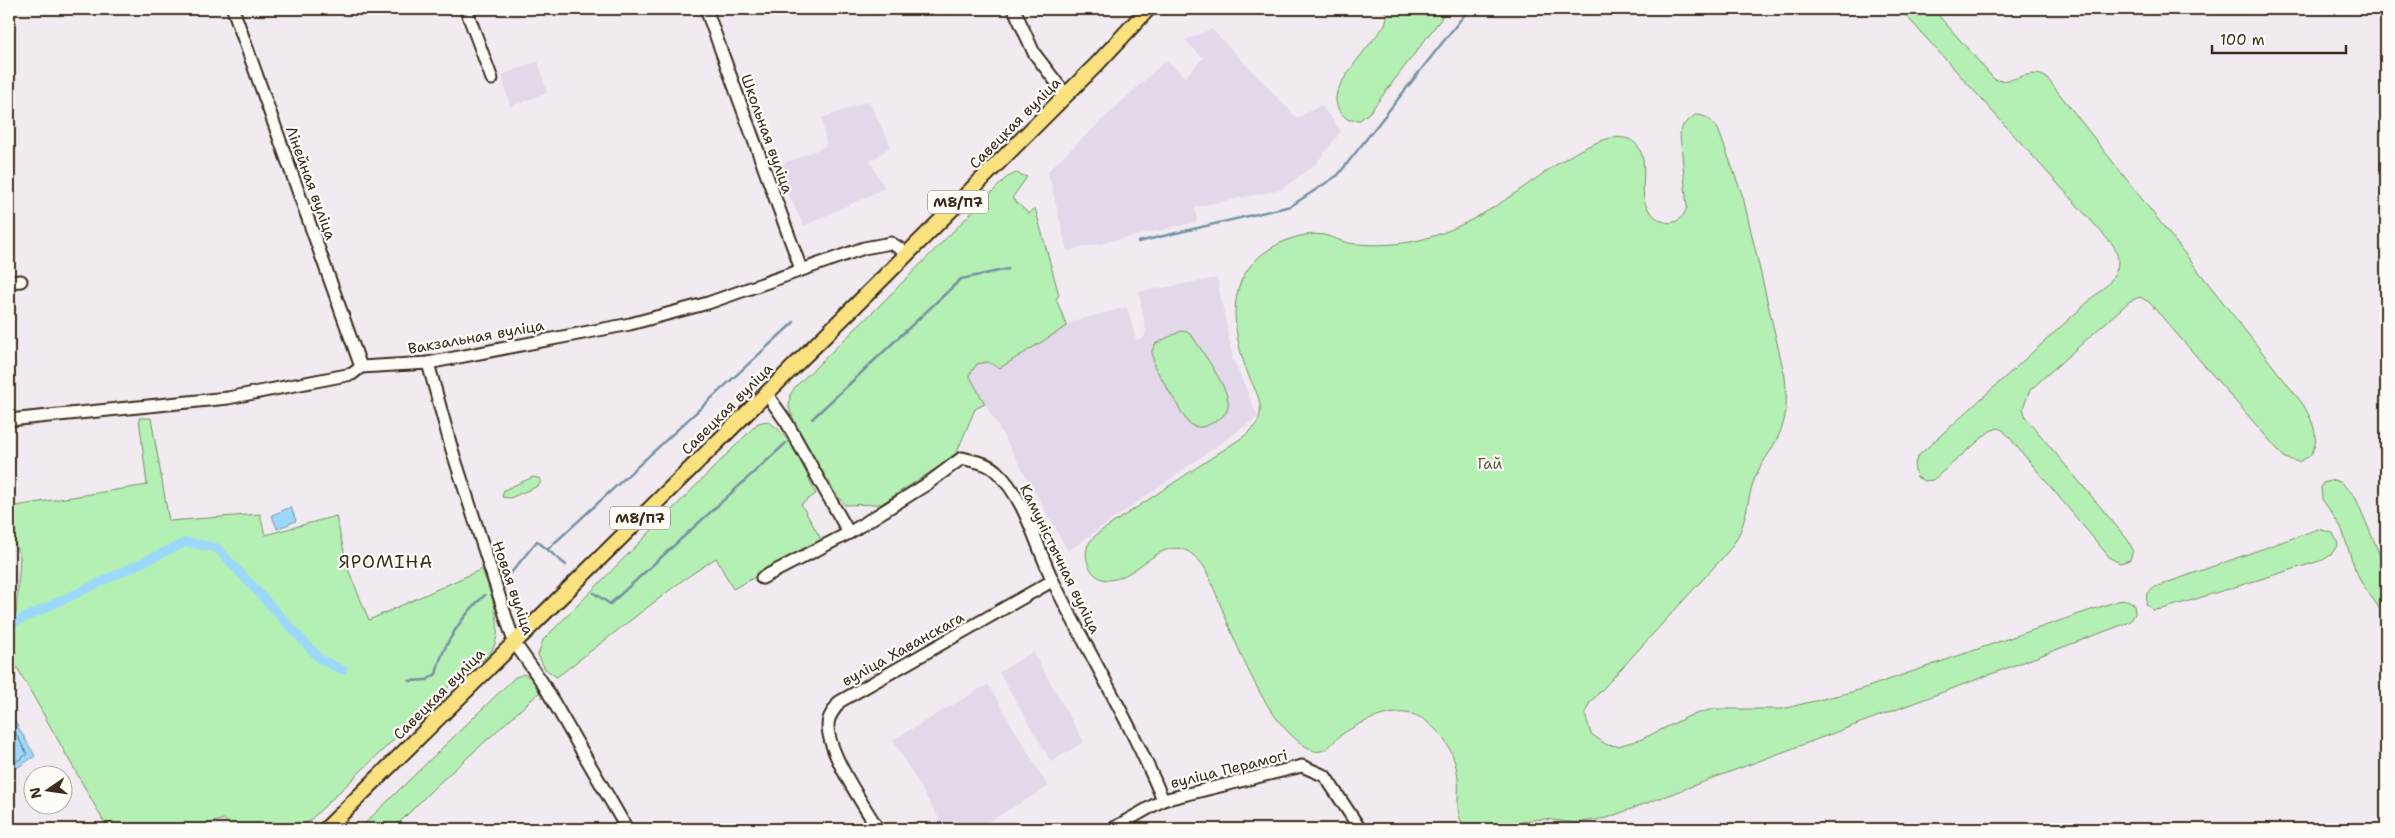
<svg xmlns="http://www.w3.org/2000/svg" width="2395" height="838" viewBox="0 0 2395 838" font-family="'Shantell Sans',sans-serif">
  <rect width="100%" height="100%" fill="#f1ebf1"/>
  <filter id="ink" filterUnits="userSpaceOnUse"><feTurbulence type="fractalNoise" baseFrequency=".02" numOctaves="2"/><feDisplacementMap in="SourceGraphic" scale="10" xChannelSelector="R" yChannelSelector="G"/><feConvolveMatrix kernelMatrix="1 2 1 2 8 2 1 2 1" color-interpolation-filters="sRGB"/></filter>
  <g filter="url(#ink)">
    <g fill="#e3d7ea">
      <path d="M1212 29 1297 118 1321 105 1341 131 1317 163 1281 190 1195 207 1197 222 1067 251 1048 171 1166 60 1185 77 1203 58 1185 40Z"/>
      <path d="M538 61 547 93 510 107 502 75Z"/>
      <path d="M869 101 891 146 870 162 885 188 804 226 775 167 826 146 822 118Z"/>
      <path d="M1217 278 1233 359 1258 417 1068 551 969 375 977 364 987 362 1000 368 1074 321 1127 307 1136 340 1144 338 1146 332 1139 292Z"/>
      <path d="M1033 652 1084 742 1051 762 999 672Z"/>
      <path d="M988 684 1048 787 976 829H945L893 740Z"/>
    </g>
    <g fill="#b4efb3" stroke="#788c68">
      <path d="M1384 9H1445L1441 19 1370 112 1360 120H1349C1341 115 1335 107 1336 97 1336 83 1375 38 1385 25L1387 18Z"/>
      <path d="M1900 9H1933L1994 79C2014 86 2028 66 2047 78L2302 403C2312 419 2322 439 2310 456L2298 462 2285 458 2149 302 2140 297 2130 301 2030 390 2023 408 2026 418 2128 540 2133 550 2130 560 2120 563 2110 558 2003 430 1998 428 1990 431 1933 480 1924 481 1917 477 1914 466 1918 456 2109 283C2119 269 2121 260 2113 245Z"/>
      <path d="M1695 115C1707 115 1711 120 1718 129L1743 197 1785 377C1787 397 1788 418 1778 437 1772 451 1761 463 1755 477 1744 508 1749 527 1725 555L1589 704 1585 714 1591 734 1607 745 1618 746 1642 739 1689 716 1713 709H1782L1859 690 2117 601 2127 600 2134 604 2135 614 2130 622 1607 818 1576 823 1545 819 1531 820 1494 829H1467C1453 816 1460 796 1458 779 1456 756 1445 735 1426 721 1402 702 1363 720 1341 735 1335 739 1331 747 1324 750 1319 752 1314 752 1310 749 1258 721 1229 620 1205 568 1169 518 1143 579 1108 580 1092 580 1082 559 1088 545 1091 539 1096 535 1101 531L1243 437C1251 431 1259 424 1260 413 1262 399 1253 386 1248 374 1235 340 1225 292 1253 263 1269 245 1300 231 1324 235 1333 237 1340 241 1349 243 1369 246 1390 245 1410 242 1454 234 1495 208 1531 182 1552 168 1633 104 1643 160 1646 176 1639 195 1648 209 1660 226 1680 229 1687 207L1680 134 1683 125Z"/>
      <path d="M1016 173 1027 177 1012 198 1029 214 1035 208 1059 295 1056 299 1067 326 1000 368 987 362 977 364 969 375 985 404 975 409 957 452 940 466 881 504 845 505 829 485 796 425 789 408 790 395 795 387 872 313 1006 178Z"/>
      <path d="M1181 331 1187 332 1192 336C1201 350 1232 392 1228 407 1227 415 1218 420 1212 423 1203 428 1196 429 1188 423L1154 366 1152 351 1155 344Z"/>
      <path d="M139 418H151L169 521 260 514 265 535 336 516 348 569 369 620 482 569C493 601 516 651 469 667L301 829H233L224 819 193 829H108L9 653V619L16 614 20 557 9 529V507L147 485Z"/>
      <path d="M767 421C792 435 804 469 816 494L801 504 822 541 733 589 716 558 683 580 557 677 545 669 538 655 543 640 758 423Z"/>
      <path d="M533 477 541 479V482L538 486 510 498 502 497 504 490Z"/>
      <path d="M2334 480 2340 482 2355 496 2386 570V618L2361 582 2355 569 2341 527 2322 499 2321 488 2323 483Z"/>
      <path d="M2318 529 2333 533 2338 544 2331 555 2323 560 2163 609 2153 610 2146 604 2147 594 2155 587Z"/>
      <path d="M523 674 532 678 540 692 436 786 393 829H359L514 678Z"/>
    </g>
    <g fill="#9bd8fc" stroke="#7592a3">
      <path d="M291 507 296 521 277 529 272 515Z"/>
      <path d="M11 715 35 756 9 773V716Z"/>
    </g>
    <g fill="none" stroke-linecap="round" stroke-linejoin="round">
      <path stroke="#617077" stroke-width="1" d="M9 721 27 754 9 767"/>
      <g stroke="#7592a3" stroke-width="2.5">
        <path d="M1138 242 1291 206 1338 175 1469 9"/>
        <path d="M812 419 961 279 1008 269"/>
        <path d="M548 549 794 322"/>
        <path d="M511 573 537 541 566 565"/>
        <path d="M594 593 610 604 786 443"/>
        <path d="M409 681 427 680 436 674C442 646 463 614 485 595"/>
      </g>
      <path stroke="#9bd8fc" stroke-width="9" d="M9 625 186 542 217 548 320 659 343 670"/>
      <defs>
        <g id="minor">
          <path d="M233 9 361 367"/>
          <path d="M466 9 492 79"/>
          <path d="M706 9 801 269"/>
          <path d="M1014 9 1034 53 1066 95"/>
          <path d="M9 282 21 281"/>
          <path d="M428 363 452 450 514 642 542 682 627 829"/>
          <path d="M766 393 787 423 849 533 927 484 962 458C975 462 987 462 997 472 1027 501 1036 547 1054 583 1090 656 1132 725 1163 800"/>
          <path d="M9 420 228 398 352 374 361 367 428 363 630 324 708 303 864 248 891 243 907 253"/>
          <path d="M762 578 849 533"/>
          <path d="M878 829C865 807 821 744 829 719 831 713 836 708 839 702L1052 581"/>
          <path d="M1112 829 1163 800 1302 766 1325 776 1360 829"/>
        </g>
        <path id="major" d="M326 829 856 305 1097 64 1148 9"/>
      </defs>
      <use href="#minor" stroke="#3b2a1e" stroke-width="15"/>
      <use href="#major" stroke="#3b2a1e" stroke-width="18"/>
      <use href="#minor" stroke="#fdfcf7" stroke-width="11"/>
      <use href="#major" stroke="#fae180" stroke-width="14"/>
    </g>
  </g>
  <g text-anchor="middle" stroke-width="4.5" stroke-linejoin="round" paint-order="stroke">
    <g fill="#fdfcf7" stroke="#75695f" stroke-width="1">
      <rect x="928" y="190.5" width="60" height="23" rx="4"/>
      <rect x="610" y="506.5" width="60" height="23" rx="4"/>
    </g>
    <g font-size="14" font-weight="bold" fill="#3b2a1e">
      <text x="958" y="207">М8/П7</text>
      <text x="640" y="523">М8/П7</text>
    </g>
    <g font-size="15" fill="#3b2a1e" stroke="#fdfcf7">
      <text transform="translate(1015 123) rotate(-45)" y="5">Савецкая вуліца</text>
      <text transform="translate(767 134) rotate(70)" y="5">Школьная вуліца</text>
      <text transform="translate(311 183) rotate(70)" y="5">Лінейная вуліца</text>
      <text transform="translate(476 337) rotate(-10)" y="5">Вакзальная вуліца</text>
      <text transform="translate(727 409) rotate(-45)" y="5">Савецкая вуліца</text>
      <text transform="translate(1060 559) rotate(64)" y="5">Камуністычная вуліца</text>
      <text transform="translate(513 588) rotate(71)" y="5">Новая вуліца</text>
      <text transform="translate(903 649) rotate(-29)" y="5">вуліца Хаванскага</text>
      <text transform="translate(439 694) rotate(-45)" y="5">Савецкая вуліца</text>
      <text transform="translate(1229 769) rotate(-14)" y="5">вуліца Перамогі</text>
    </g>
    <g font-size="15" fill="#595b43" stroke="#fdfcf7">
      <text x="1490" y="469">Гай</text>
    </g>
    <g font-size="18" letter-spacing="1" fill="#3b2a1e" stroke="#fdfcf7">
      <text x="386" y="568">ЯРОМІНА</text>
    </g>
  </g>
  <rect width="2395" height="838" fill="none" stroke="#fdfcf7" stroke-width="30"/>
  <rect x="15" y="15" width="2365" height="808" fill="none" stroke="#3b2a1e" stroke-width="2" filter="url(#ink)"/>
  <g transform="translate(48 790) rotate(257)"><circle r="24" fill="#fdfcf7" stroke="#afa8a0"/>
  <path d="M0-4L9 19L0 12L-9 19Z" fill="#3b2a1e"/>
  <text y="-8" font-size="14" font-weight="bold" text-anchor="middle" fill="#3b2a1e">N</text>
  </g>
  <path d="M2212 45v8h134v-8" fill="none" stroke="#3b2a1e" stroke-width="2.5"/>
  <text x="2220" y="45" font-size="15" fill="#3b2a1e" stroke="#fdfcf7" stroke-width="4" paint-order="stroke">100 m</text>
</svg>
